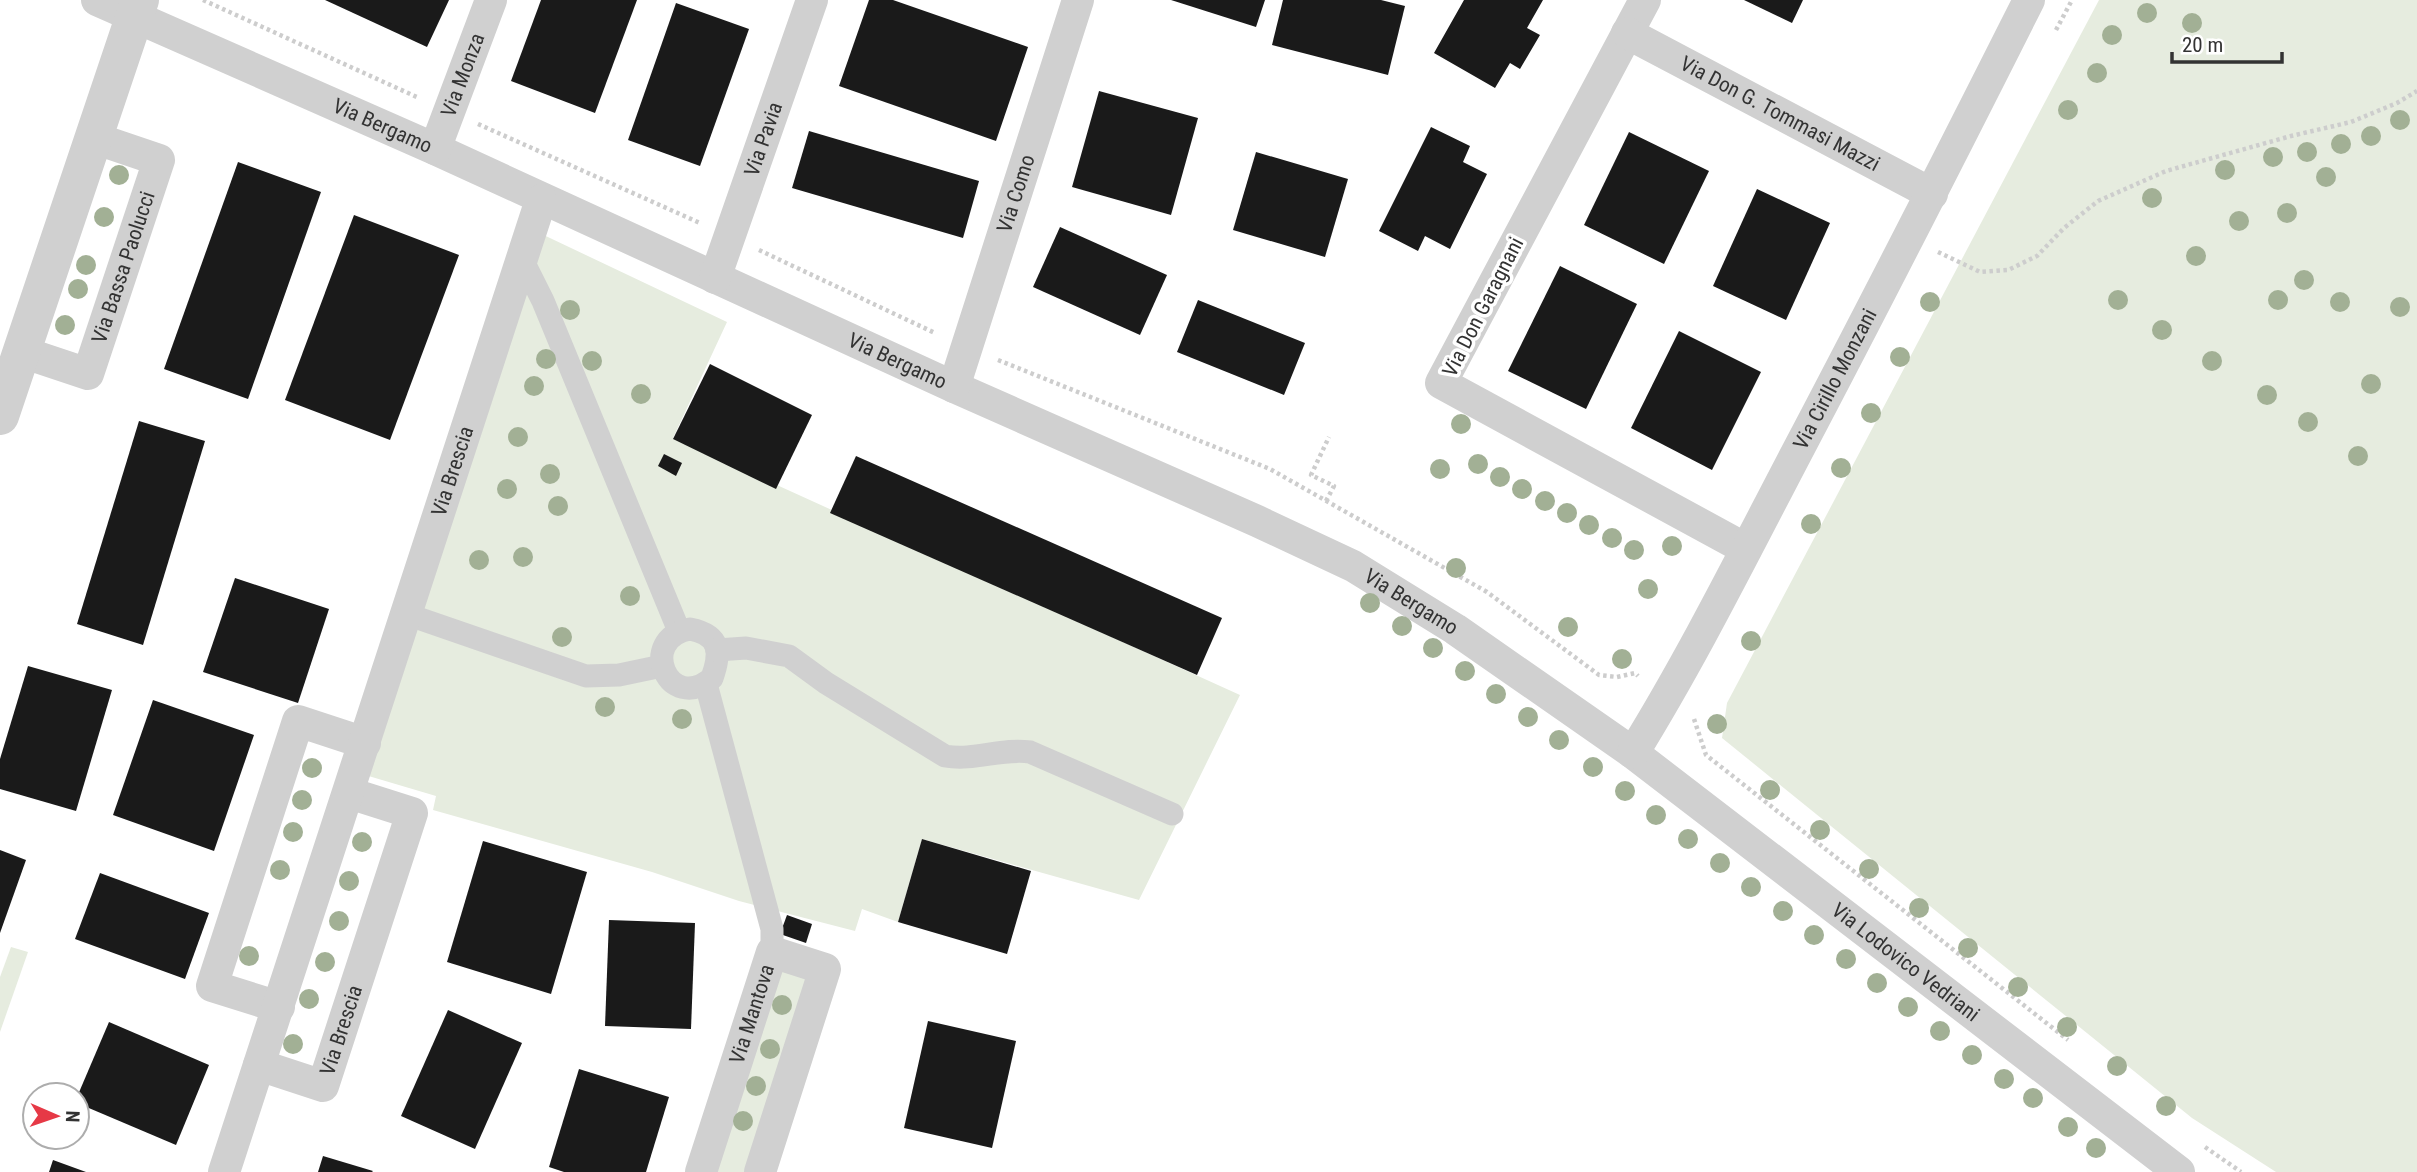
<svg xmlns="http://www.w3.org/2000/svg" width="2417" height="1172" viewBox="0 0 2417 1172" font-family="'Roboto Condensed',sans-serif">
  <rect width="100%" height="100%" fill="#fff"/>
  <g fill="#e6ecdf">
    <path d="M2099 0H2417V1172H2276L2192 1118 1722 738 1727 703Z"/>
    <path d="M531 229 727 322 673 438 1240 695 1139 900 922 839 898 922 862 909 855 931 739 901 652 872 433 810 436 796 355 772Z"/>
    <path d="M11 947 28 952 0 1032V977Z"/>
    <path d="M772 952 825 969 760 1172H701Z"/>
  </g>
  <g fill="#1a1a1a">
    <path d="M325 0H449L427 47Z"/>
    <path d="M541 0H637L595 113 511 81Z"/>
    <path d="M869 0H893L1028 47 996 141 839 86Z"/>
    <path d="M1171 0H1265L1256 27Z"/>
    <path d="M1283 0H1381L1405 6 1388 75 1272 45Z"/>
    <path d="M1464 0H1543L1527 28 1540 35 1520 69 1510 63 1495 88 1434 53Z"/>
    <path d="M1744 0H1803L1792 23Z"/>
    <path d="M676 3 749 29 700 166 628 140Z"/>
    <path d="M1099 91 1198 118 1171 215 1072 187Z"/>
    <path d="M1431 127 1470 146 1463 162 1487 174 1450 249 1425 236 1418 251 1379 231Z"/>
    <path d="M809 131 979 181 963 238 792 188Z"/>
    <path d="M1629 132 1709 171 1664 264 1584 225Z"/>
    <path d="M1256 152 1348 179 1325 257 1233 230Z"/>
    <path d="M238 162 321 192 248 399 164 369Z"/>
    <path d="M1757 189 1830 223 1786 320 1713 286Z"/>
    <path d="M354 215 459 255 390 440 285 400Z"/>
    <path d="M1060 227 1167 275 1140 335 1033 287Z"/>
    <path d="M1560 266 1637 304 1586 409 1508 371Z"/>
    <path d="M1198 300 1305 343 1284 395 1177 352Z"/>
    <path d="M1679 331 1761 372 1712 470 1631 428Z"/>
    <path d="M710 364 812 415 776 489 673 439Z"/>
    <path d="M139 421 205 441 143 645 77 624Z"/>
    <path d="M664 454 682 463 676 476 658 466Z"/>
    <path d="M856 456 1222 618 1197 675 830 513Z"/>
    <path d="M235 578 329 609 298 703 203 672Z"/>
    <path d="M28 666 112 690 76 811 0 789V759Z"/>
    <path d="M153 700 254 735 214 851 113 815Z"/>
    <path d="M922 839 1031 871 1007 954 898 922Z"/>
    <path d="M483 841 587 872 551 994 447 962Z"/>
    <path d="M0 850 26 860 0 933Z"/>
    <path d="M100 873 209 913 185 979 75 939Z"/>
    <path d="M787 915 812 924 806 943 780 934Z"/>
    <path d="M609 920 695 923 691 1029 605 1026Z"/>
    <path d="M448 1010 522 1043 475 1149 401 1116Z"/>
    <path d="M928 1021 1016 1041 992 1148 904 1128Z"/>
    <path d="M109 1022 209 1065 176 1145 77 1103V1097Z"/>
    <path d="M579 1069 669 1097 646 1172H564L549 1167Z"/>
    <path d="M323 1156 373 1171 372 1172H318Z"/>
    <path d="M53 1160 86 1172H49Z"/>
  </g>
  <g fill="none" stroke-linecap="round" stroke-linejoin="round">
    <g stroke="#cdcdcd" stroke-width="4.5" stroke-dasharray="3.5 3.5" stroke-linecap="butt">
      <path d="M203 0 419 98"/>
      <path d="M2056 30 2072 0"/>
      <path d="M478 124 700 223"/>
      <path d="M759 250 935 333"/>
      <path d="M1938 252 1980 272 2008 270 2037 256 2064 228 2098 201 2166 171 2291 136 2351 122 2397 103 2417 91"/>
      <path d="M998 360 1270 469 1487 592 1599 675 1617 677 1635 673 1638 676"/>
      <path d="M1326 501 1334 486 1311 475 1329 437"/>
      <path d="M1694 719 1706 755 2068 1040"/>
      <path d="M2205 1147 2241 1172"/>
    </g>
    <g stroke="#d0d0d0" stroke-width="23">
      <path d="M522 259 543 301 679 631"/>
      <path d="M406 614 586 676 619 675 662 666"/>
      <path d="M690 629C721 635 721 653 712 678 669 715 636 639 690 629Z"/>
      <path d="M717 650 746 648 789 656 826 683 945 756C975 761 1001 748 1030 752L1172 814"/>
      <path d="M706 684 772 929V952"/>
    </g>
    <g stroke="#d0d0d0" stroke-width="32">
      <path id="s1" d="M97 0 435 149 954 387 1257 521 1353 566 1455 629 1633 753 2179 1172"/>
      <path d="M1645 0 1441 383 1746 549"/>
      <path id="s2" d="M1627 33 1932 194"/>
      <path id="s3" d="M435 149 491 0"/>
      <path id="s4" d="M715 278 812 0"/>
      <path id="s5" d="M22 352 88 374 159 160 94 138"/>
      <path id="s6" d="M954 387 1078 0"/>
      <path id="s7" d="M1633 753C1693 656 1744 553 1797 452 1876 302 1953 151 2029 0"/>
      <path d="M279 1007 212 986 298 721 365 743"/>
      <path id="s8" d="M259 1065 323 1086 412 813 349 793"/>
      <path id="s9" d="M224 1172 541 200"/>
      <path id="s10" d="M701 1172 772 952 825 969 760 1172"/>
    </g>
    <path stroke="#d0d0d0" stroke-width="38" d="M0 416 140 0"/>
  </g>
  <g fill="#a2b095">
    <circle cx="2147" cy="13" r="10"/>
    <circle cx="2192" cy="23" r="10"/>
    <circle cx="2112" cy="35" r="10"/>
    <circle cx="2097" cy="73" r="10"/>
    <circle cx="2068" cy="110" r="10"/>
    <circle cx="2400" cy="120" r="10"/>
    <circle cx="2371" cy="136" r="10"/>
    <circle cx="2341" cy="144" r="10"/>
    <circle cx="2307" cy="152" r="10"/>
    <circle cx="2273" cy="157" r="10"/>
    <circle cx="2225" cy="170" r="10"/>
    <circle cx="119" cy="175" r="10"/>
    <circle cx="2326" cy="177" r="10"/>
    <circle cx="2152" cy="198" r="10"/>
    <circle cx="2287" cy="213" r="10"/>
    <circle cx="104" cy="217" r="10"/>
    <circle cx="2239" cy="221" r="10"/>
    <circle cx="2196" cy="256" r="10"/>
    <circle cx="86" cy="265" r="10"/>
    <circle cx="2304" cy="280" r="10"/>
    <circle cx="78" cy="289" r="10"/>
    <circle cx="2118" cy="300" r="10"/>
    <circle cx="2278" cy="300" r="10"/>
    <circle cx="1930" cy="302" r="10"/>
    <circle cx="2340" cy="302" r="10"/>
    <circle cx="2400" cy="307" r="10"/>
    <circle cx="570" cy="310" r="10"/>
    <circle cx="65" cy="325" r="10"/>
    <circle cx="2162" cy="330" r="10"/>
    <circle cx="1900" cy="357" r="10"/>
    <circle cx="546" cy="359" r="10"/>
    <circle cx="592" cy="361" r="10"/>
    <circle cx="2212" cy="361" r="10"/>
    <circle cx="2371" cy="384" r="10"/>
    <circle cx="534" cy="386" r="10"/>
    <circle cx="641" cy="394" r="10"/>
    <circle cx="2267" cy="395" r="10"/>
    <circle cx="1871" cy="413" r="10"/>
    <circle cx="2308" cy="422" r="10"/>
    <circle cx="1461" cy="424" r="10"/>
    <circle cx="518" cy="437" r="10"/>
    <circle cx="2358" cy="456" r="10"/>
    <circle cx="1478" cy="464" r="10"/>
    <circle cx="1841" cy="468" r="10"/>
    <circle cx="1440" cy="469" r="10"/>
    <circle cx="550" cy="474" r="10"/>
    <circle cx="1500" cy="477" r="10"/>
    <circle cx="507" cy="489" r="10"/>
    <circle cx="1522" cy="489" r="10"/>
    <circle cx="1545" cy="501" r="10"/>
    <circle cx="558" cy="506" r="10"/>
    <circle cx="1567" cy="513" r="10"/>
    <circle cx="1811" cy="524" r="10"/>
    <circle cx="1589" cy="525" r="10"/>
    <circle cx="1612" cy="538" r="10"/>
    <circle cx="1672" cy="546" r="10"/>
    <circle cx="1634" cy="550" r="10"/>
    <circle cx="523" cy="557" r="10"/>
    <circle cx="479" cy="560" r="10"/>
    <circle cx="1456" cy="568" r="10"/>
    <circle cx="1648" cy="589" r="10"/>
    <circle cx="630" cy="596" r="10"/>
    <circle cx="1370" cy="603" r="10"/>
    <circle cx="1402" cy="626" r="10"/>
    <circle cx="1568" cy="627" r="10"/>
    <circle cx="562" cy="637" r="10"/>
    <circle cx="1751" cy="641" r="10"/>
    <circle cx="1433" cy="648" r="10"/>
    <circle cx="1622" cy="659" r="10"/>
    <circle cx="1465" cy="671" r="10"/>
    <circle cx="1496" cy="694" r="10"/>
    <circle cx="605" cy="707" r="10"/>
    <circle cx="1528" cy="717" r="10"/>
    <circle cx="682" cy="719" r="10"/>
    <circle cx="1717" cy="724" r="10"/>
    <circle cx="1559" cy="740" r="10"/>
    <circle cx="1593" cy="767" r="10"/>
    <circle cx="312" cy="768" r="10"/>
    <circle cx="1770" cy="790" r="10"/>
    <circle cx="1625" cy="791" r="10"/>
    <circle cx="302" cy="800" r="10"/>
    <circle cx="1656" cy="815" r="10"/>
    <circle cx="1820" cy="830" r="10"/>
    <circle cx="293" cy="832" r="10"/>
    <circle cx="1688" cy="839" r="10"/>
    <circle cx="362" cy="842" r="10"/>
    <circle cx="1720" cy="863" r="10"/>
    <circle cx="1869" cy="869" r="10"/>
    <circle cx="280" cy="870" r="10"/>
    <circle cx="349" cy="881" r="10"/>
    <circle cx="1751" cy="887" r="10"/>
    <circle cx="1919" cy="908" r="10"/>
    <circle cx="1783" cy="911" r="10"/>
    <circle cx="339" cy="921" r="10"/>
    <circle cx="1814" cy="935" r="10"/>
    <circle cx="1968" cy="948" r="10"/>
    <circle cx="249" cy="956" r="10"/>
    <circle cx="1846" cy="959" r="10"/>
    <circle cx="325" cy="962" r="10"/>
    <circle cx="1877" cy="983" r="10"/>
    <circle cx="2018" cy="987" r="10"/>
    <circle cx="309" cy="999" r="10"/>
    <circle cx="782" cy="1005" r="10"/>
    <circle cx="1908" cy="1007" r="10"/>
    <circle cx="2067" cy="1027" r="10"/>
    <circle cx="1940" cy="1031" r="10"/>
    <circle cx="293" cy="1044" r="10"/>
    <circle cx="770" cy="1049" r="10"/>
    <circle cx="1972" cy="1055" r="10"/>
    <circle cx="2117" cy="1066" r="10"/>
    <circle cx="2004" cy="1079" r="10"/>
    <circle cx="756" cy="1086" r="10"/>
    <circle cx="2033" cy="1098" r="10"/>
    <circle cx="2166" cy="1106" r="10"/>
    <circle cx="743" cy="1121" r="10"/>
    <circle cx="2068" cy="1127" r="10"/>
    <circle cx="2096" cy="1148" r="10"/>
  </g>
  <g text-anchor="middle" stroke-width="7" stroke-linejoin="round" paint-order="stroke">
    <g font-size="21" fill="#333" stroke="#fff">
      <text dy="7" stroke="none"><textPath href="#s3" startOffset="79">Via Monza</textPath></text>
      <text dy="7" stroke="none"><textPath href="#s2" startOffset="173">Via Don G. Tommasi Mazzi</textPath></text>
      <text dy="7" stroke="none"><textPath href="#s1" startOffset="312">Via Bergamo</textPath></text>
      <text dy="7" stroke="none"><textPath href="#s4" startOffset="147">Via Pavia</textPath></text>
      <text dy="7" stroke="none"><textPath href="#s6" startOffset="203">Via Como</textPath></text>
      <text dy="7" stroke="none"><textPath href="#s5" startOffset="182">Via Bassa Paolucci</textPath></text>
      <text transform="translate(1483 307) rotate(-63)" y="7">Via Don Garagnani</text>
      <text dy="7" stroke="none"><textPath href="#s1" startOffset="878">Via Bergamo</textPath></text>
      <text dy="7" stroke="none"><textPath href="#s7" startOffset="425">Via Cirillo Monzani</textPath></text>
      <text dy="7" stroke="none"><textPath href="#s9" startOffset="737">Via Brescia</textPath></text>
      <text dy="7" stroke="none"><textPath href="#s1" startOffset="1446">Via Bergamo</textPath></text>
      <text dy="7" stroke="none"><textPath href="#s1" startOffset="2058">Via Lodovico Vedriani</textPath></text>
      <text dy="7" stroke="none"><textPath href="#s10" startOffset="166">Via Mantova</textPath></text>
      <text dy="7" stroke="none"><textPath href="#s8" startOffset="126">Via Brescia</textPath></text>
    </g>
  </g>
  <g transform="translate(56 1116) rotate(92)"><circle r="33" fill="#ffffff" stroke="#adadad" stroke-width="2"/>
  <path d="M0-5L12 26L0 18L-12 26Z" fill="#e63946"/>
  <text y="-10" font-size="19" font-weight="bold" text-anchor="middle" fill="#333333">N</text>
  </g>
  <path d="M2172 52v10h110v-10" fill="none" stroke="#333333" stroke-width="3.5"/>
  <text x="2182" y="52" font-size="21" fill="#333333" stroke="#ffffff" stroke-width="5" paint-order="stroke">20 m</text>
</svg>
